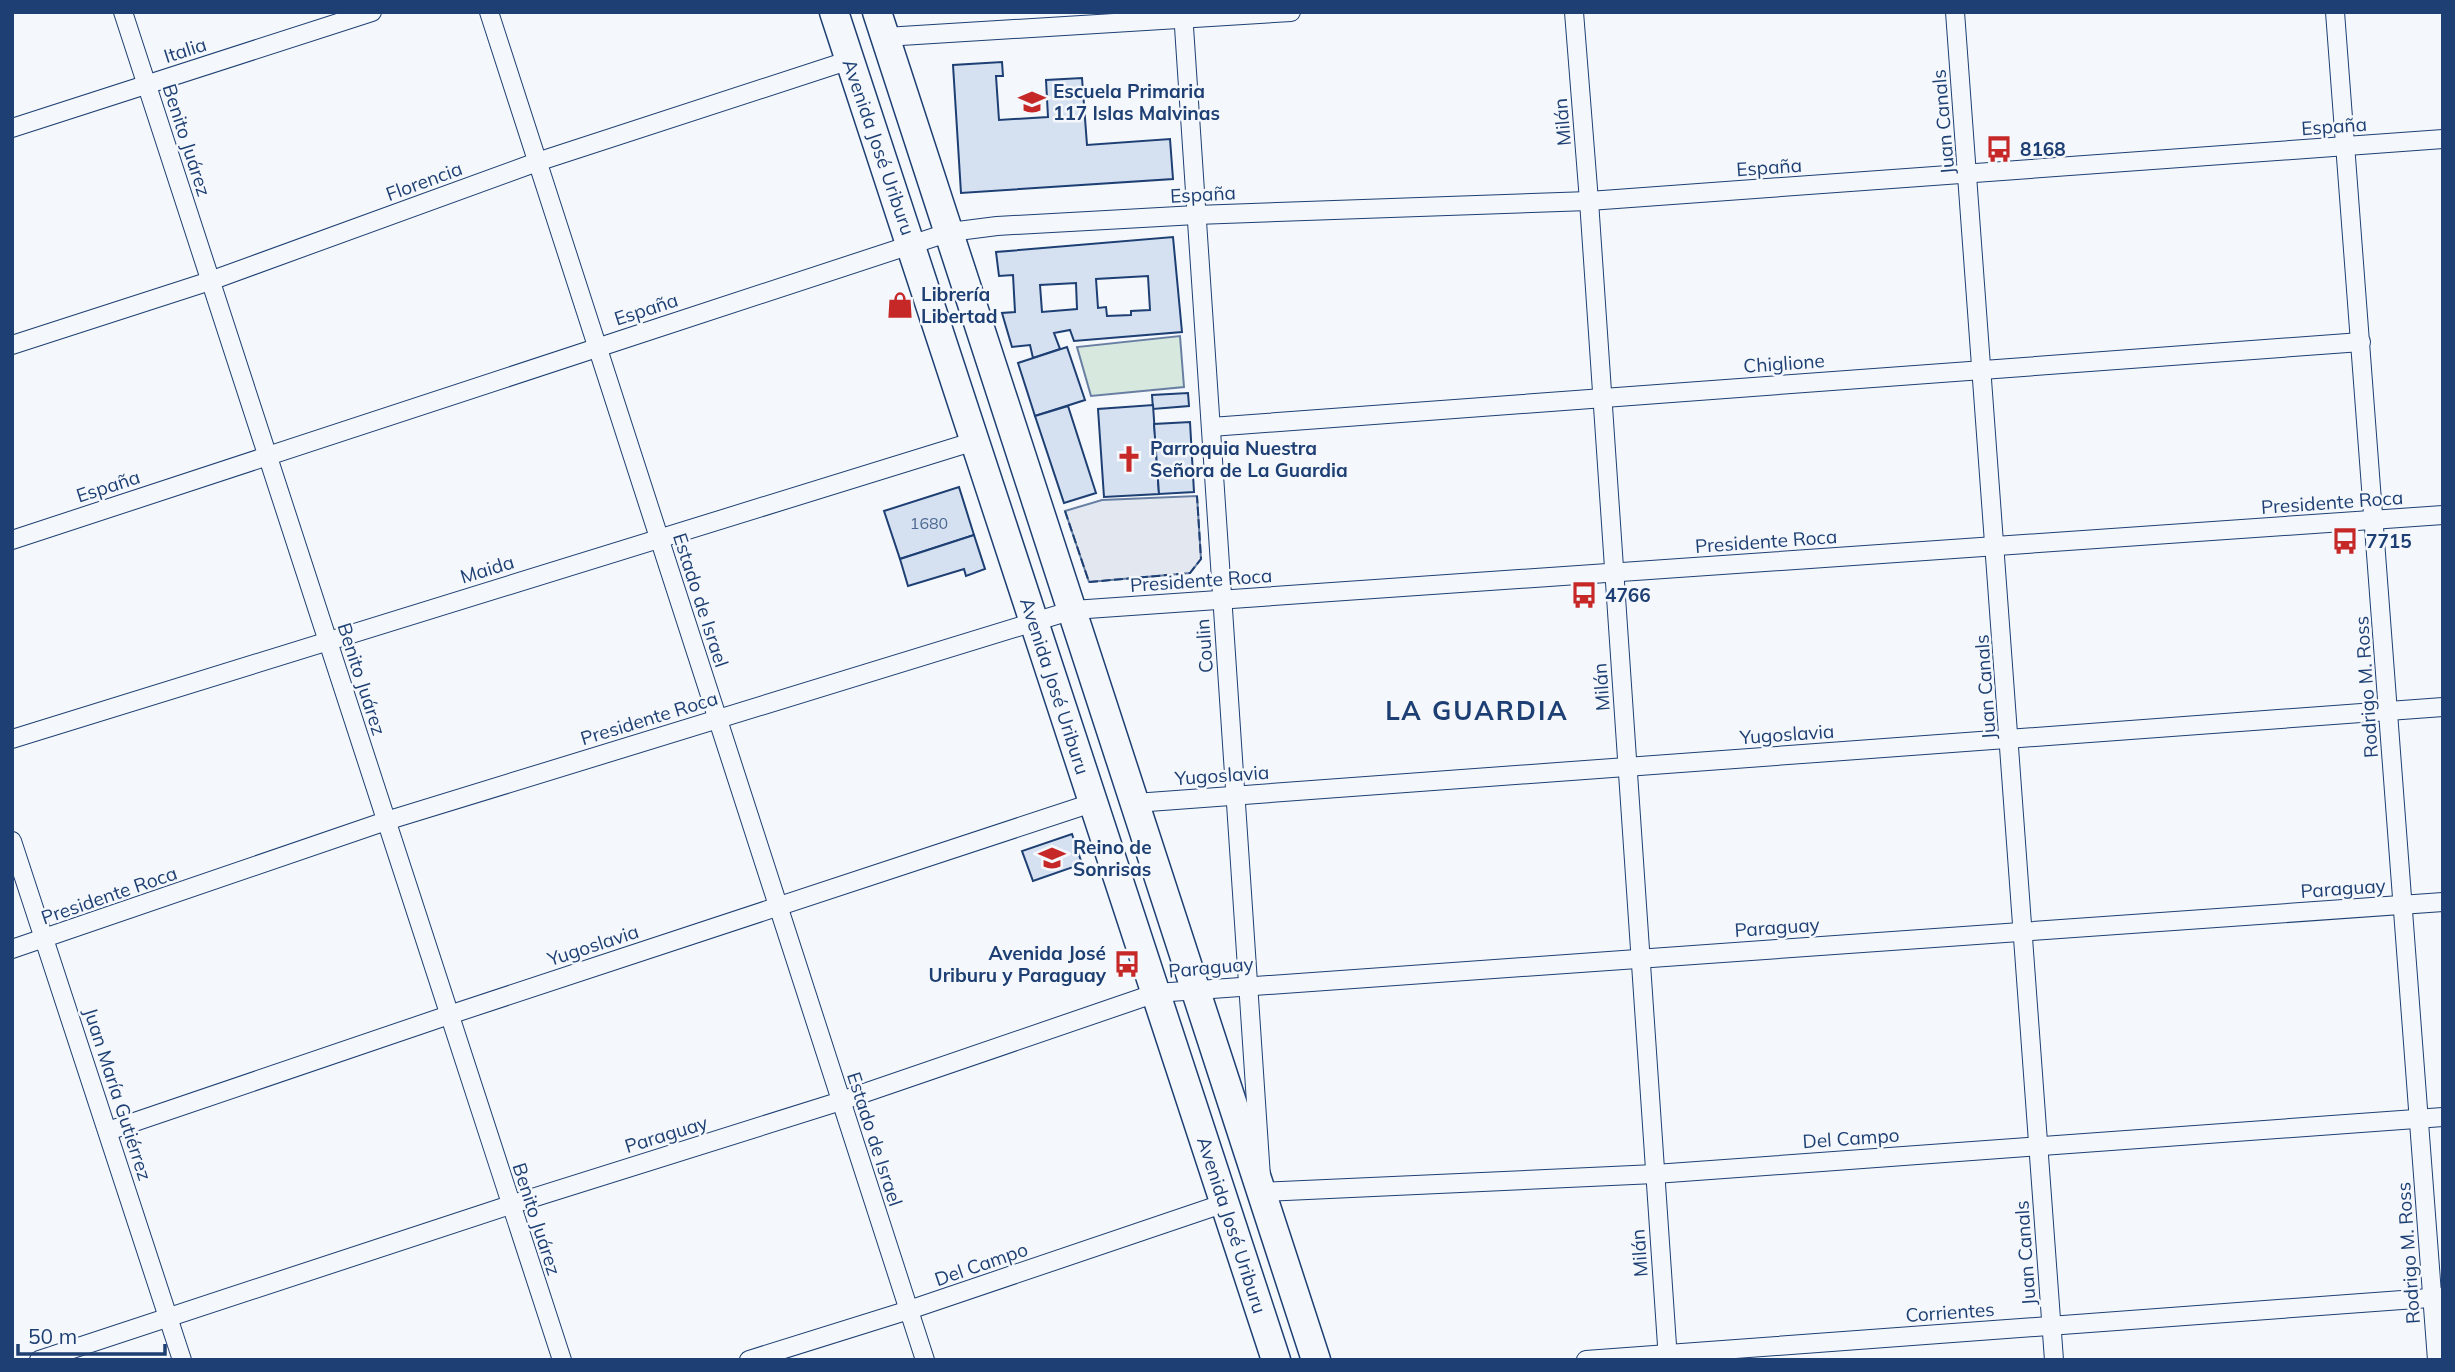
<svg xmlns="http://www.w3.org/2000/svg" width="2455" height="1372" viewBox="0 0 2455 1372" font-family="Mulish,sans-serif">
  <rect width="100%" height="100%" fill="#f4f7fb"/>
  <path fill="#d7e8df" stroke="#687fa3" stroke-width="2" d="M1180 336 1184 387 1091 396 1077 347Z"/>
  <path fill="#e3e8f0" stroke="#687fa3" stroke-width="2" d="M1197 496 1201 559 1190 573 1089 582 1065 511 1102 500Z"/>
  <g fill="#d5e0f0" stroke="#1d3f73" stroke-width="2" fill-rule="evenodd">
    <path d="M1002 62 1003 76H996L999 120 1048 117 1046 80 1082 78 1087 145 1170 139 1173 179 961 193 953 65Z"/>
    <path d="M1173 237 1182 332 1074 341 1070 330 1054 333 1060 349 1033 358 1030 345 1012 347 1002 313 1015 312 1013 275 999 276 996 252ZM1148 276 1150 310 1131 311V315L1107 316 1106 307 1098 308 1096 279ZM1076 283 1077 309 1042 312 1040 285Z"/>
    <path d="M1067 347 1085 400 1035 416 1018 363Z"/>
    <path d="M1188 393 1189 406 1153 409 1152 395Z"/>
    <path d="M1153 405 1159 494 1104 497 1098 409Z"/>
    <path d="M1068 406 1096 493 1064 503 1035 416Z"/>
    <path d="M1190 422 1194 492 1159 494 1154 424Z"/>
    <path d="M959 487 974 535 900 559 884 511Z"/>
    <path d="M974 535 985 569 966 576 964 569 908 586 900 559Z"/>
    <path d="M1072 834 1082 864 1033 881 1022 851Z"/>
  </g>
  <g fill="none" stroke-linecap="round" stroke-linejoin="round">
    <defs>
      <g id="minor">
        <path d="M123 12 562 1360"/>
        <path d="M489 12 925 1360"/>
        <path d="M1183 12 1262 1192 1655 1174 2443 1117"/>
        <path d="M1574 12 1589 201 1668 1360"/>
        <path d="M1955 12 2054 1360"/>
        <path d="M2335 12 2437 1360"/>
        <path d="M885 37 1291 12"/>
        <path d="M12 128 372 12"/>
        <path d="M12 345 210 281 537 162 850 60"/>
        <path d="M1211 427 2361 342"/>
        <path d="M12 540 950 232 997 226 1196 215 1589 201 2443 139"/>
        <path d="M12 739 975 441"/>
        <path d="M1135 803 2443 707"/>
        <path d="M12 841 182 1360"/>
        <path d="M12 949 386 821 1073 610 2443 515"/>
        <path d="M108 1131 449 1015 1092 803"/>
        <path d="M39 1360 510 1205 841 1101 1156 993 2443 902"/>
        <path d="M749 1360 909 1310 1225 1203"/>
        <path d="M1586 1360 2443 1297"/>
      </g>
      <g id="primary">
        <path d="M834 12 1276 1360"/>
        <path d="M877 12 1316 1360"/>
      </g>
    </defs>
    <use href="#minor" stroke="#1d3f73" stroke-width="20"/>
    <use href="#primary" stroke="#1d3f73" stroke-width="31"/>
    <use href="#minor" stroke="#f4f7fb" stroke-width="18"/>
    <use href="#primary" stroke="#f4f7fb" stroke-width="28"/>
    <path stroke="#1d3f73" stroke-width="2" stroke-dasharray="9 3.5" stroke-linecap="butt" d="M1065 511 1089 582 1190 573 1201 559 1197 496"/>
  </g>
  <defs>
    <symbol id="school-bare" viewBox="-9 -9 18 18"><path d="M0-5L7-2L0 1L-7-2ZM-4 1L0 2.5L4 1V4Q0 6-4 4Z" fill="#c62828" stroke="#f4f7fb" stroke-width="2.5" paint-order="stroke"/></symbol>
    <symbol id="bus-bare" viewBox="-9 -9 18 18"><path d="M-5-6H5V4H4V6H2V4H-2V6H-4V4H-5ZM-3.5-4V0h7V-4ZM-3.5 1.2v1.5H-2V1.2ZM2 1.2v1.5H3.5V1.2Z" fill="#c62828" stroke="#f4f7fb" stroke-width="2.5" paint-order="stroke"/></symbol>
    <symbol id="shop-bare" viewBox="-9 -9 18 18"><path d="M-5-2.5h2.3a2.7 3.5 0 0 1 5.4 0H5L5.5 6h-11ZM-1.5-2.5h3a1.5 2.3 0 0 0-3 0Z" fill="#c62828" stroke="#f4f7fb" stroke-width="2.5" paint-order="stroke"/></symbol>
    <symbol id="church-bare" viewBox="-9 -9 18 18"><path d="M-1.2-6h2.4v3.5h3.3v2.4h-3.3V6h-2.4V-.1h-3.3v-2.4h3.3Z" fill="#c62828" stroke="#f4f7fb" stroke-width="2.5" paint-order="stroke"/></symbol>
  </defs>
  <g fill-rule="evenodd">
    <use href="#school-bare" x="1013" y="83" width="38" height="38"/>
    <use href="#bus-bare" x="1980" y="130" width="38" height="38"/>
    <use href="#shop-bare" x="881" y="286" width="38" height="38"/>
    <use href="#church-bare" x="1110" y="440" width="38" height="38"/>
    <use href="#bus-bare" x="2326" y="522" width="38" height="38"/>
    <use href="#bus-bare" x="1565" y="576" width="38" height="38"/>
    <use href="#school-bare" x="1033" y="839" width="38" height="38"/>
    <use href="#bus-bare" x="1108" y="945" width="38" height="38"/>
  </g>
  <g text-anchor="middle" stroke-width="5" stroke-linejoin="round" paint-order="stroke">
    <g font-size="16" fill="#4b6792">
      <text x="929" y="529">1680</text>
    </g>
    <g font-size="19" fill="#1d3f73" stroke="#f4f7fb">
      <text transform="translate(185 50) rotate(-18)" y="7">Italia</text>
      <text transform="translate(1562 122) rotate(-95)" y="7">Milán</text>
      <text transform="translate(1943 122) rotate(-95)" y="7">Juan Canals</text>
      <text transform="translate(2334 126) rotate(-4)" y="7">España</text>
      <text transform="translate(187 140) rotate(72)" y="7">Benito Juárez</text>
      <text transform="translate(879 147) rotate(71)" y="7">Avenida José Uriburu</text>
      <text transform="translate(1769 167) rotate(-4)" y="7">España</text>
      <text transform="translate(424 181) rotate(-20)" y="7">Florencia</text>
      <text transform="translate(1203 194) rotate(-3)" y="7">España</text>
      <text transform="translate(646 309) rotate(-18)" y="7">España</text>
      <text transform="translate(1784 363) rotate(-4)" y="7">Chiglione</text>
      <text transform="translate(108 486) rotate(-18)" y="7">España</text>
      <text transform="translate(2332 502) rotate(-4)" y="7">Presidente Roca</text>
      <text transform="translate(1766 541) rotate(-4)" y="7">Presidente Roca</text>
      <text transform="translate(487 569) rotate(-17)" y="7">Maida</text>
      <text transform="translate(1201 580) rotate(-4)" y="7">Presidente Roca</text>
      <text transform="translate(701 600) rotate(72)" y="7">Estado de Israel</text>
      <text transform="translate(1204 646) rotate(-94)" y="7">Coulin</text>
      <text transform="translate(362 679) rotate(72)" y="7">Benito Juárez</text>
      <text transform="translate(1055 686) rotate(72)" y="7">Avenida José Uriburu</text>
      <text transform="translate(1601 687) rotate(-94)" y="7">Milán</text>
      <text transform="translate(1985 687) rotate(-94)" y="7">Juan Canals</text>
      <text transform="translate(2366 687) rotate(-94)" y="7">Rodrigo M. Ross</text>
      <text transform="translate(649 718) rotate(-17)" y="7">Presidente Roca</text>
      <text transform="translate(1787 734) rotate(-4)" y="7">Yugoslavia</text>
      <text transform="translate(1222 775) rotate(-4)" y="7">Yugoslavia</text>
      <text transform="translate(2343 888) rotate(-4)" y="7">Paraguay</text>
      <text transform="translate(109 895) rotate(-19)" y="7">Presidente Roca</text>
      <text transform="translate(1777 927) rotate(-4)" y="7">Paraguay</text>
      <text transform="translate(593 945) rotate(-18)" y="7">Yugoslavia</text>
      <text transform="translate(1211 967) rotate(-5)" y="7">Paraguay</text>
      <text transform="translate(118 1094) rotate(72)" y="7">Juan María Gutiérrez</text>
      <text transform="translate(666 1134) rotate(-17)" y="7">Paraguay</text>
      <text transform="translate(1851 1138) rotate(-4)" y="7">Del Campo</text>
      <text transform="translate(875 1139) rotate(72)" y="7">Estado de Israel</text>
      <text transform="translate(537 1219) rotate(72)" y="7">Benito Juárez</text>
      <text transform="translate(1232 1225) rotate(72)" y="7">Avenida José Uriburu</text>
      <text transform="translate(1639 1253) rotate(-94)" y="7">Milán</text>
      <text transform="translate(2025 1253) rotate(-94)" y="7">Juan Canals</text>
      <text transform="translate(2408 1253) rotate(-94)" y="7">Rodrigo M. Ross</text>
      <text transform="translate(981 1264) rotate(-19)" y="7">Del Campo</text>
      <text transform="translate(1950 1312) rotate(-4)" y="7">Corrientes</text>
    </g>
    <g font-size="19" font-weight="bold" fill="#1d3f73" stroke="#f4f7fb" text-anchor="start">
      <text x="1053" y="98">Escuela Primaria<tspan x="1053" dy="22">117 Islas Malvinas</tspan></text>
      <text x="2020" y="156">8168</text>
      <text x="921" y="301">Librería<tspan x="921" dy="22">Libertad</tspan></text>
      <text x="1150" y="455">Parroquia Nuestra<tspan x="1150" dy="22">Señora de La Guardia</tspan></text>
      <text x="2366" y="548">7715</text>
      <text x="1605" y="602">4766</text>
      <text x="1073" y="854">Reino de<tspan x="1073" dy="22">Sonrisas</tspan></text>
      <text x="1106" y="960" text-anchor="end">Avenida José<tspan x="1106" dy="22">Uriburu y Paraguay</tspan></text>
    </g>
    <g font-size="26" font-weight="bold" letter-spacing="2" fill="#1d3f73" stroke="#f4f7fb">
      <text x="1477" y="720">LA GUARDIA</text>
    </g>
  </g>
  <rect width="2455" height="1372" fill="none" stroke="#1d3f73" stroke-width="28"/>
  <path d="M18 1344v10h147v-10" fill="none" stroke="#1d3f73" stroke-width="3.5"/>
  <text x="28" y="1344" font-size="21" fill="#1d3f73" stroke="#f4f7fb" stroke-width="5" paint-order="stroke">50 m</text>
</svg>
